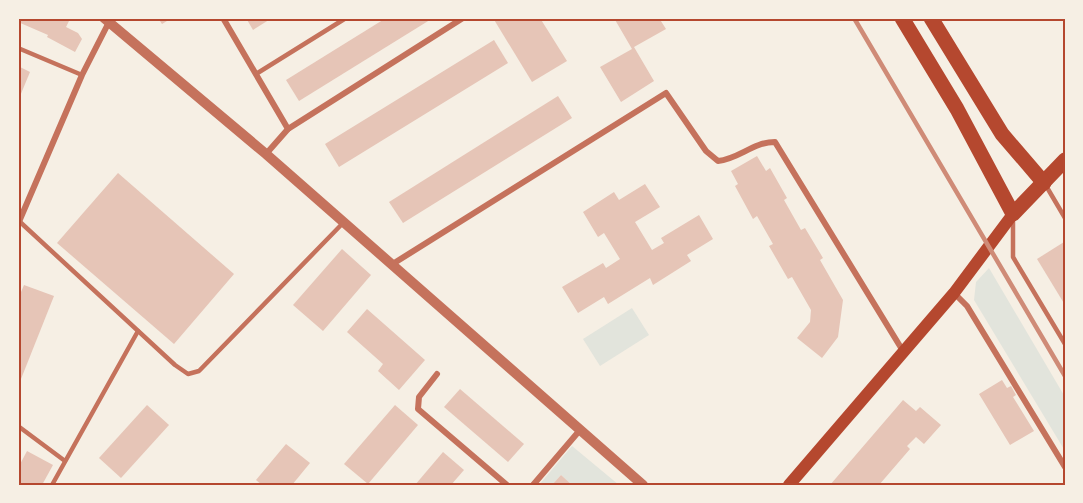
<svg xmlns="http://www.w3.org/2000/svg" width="1083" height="503" viewBox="0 0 1083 503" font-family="Jost,sans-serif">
  <rect width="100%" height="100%" fill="#f6efe4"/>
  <g fill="#e2e4dc">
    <path d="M989 268 1065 397V451L974 300 976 282Z"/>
    <path d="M632 308 649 335 600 366 583 339Z"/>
    <path d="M572 446 619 485H572L561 475 552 485H539Z"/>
  </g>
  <g fill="#e6c5b7">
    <path d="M18 18H65L69 21 66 27 78 33 82 39 75 52 47 37 48 35 18 22Z"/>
    <path d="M158 18H172L162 24Z"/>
    <path d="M246 18H272L253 30Z"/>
    <path d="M386 18H433L299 101 286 80Z"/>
    <path d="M493 18H540L567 61 532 82Z"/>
    <path d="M614 18H659L666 29 634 47 654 81 621 102 600 67 632 49Z"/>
    <path d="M494 40 508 63 339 167 325 144Z"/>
    <path d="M18 66 30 72 18 101Z"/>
    <path d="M558 96 572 118 403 223 389 202Z"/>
    <path d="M757 156 766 171 770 168 787 198 784 200 801 230 805 228 823 258 820 260 843 300 838 337 822 358 797 338 810 322 811 310 792 277 788 279 769 246 773 244 757 216 753 219 735 186 738 184 731 171Z"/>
    <path d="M118 173 234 274 174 344 57 243Z"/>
    <path d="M645 184 660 207 635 222 652 250 664 243 661 238 699 215 713 239 687 255 691 261 653 285 650 278 608 304 604 297 578 313 562 287 603 263 606 268 620 259 604 233 598 237 583 212 614 192 619 200Z"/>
    <path d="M1064 242 1065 244V305L1037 259Z"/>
    <path d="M342 249 371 275 323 331 293 305Z"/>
    <path d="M24 285 54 296 21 379 18 378V299Z"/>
    <path d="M367 309 425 360 399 390 378 371 383 364 347 332Z"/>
    <path d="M1002 380 1007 388 1011 386 1016 395 1013 397 1034 431 1010 445 979 394Z"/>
    <path d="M460 389 524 444 508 462 444 407Z"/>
    <path d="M903 400 916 411 920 407 941 425 924 444 916 437 907 446 910 449 879 485H830Z"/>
    <path d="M147 405 169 425 121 478 99 458Z"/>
    <path d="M395 405 418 425 368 484 344 464Z"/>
    <path d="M286 444 310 463 292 485H262L256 480Z"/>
    <path d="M27 451 53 465 42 485H18V468Z"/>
    <path d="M443 452 464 470 451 485H415Z"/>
    <path d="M561 475 572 485H552Z"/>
  </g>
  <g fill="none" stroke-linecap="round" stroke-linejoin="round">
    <g stroke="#c5725c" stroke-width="4.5">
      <path d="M18 48 82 75"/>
      <path d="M256 74 346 18"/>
      <path d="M1045 184 1065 218"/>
      <path d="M1013 220V257L1065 344"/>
      <path d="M19 221 175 365 188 374 199 371 342 224"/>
      <path d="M18 426 65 461"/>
      <path d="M52 485 138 331"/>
    </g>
    <g stroke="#c5725c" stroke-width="6">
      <path d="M223 18 288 129"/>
      <path d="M266 154 288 129 463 18"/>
      <path d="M18 224 82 75 109 22"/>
      <path d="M391 265 666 93 706 151 718 161C739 159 753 142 775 142L903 351"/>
      <path d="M954 293 967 306 1065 467"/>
      <path d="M437 374 419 397 418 409 507 485"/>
      <path d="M533 485 580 430"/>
    </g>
    <path stroke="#c5725c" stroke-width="10" d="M104 18 266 154 643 485"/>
    <path stroke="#b5482f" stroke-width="12" d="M789 485 954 293 1013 214"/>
    <g stroke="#b5482f" stroke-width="15">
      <path d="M902 18 957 109 1013 214 1065 160"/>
      <path d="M931 18 1002 134 1044 183"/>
    </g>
    <path stroke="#cf8b77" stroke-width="4.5" d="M854 18 1065 376"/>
  </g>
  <rect width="1083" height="503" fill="none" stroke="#f6efe4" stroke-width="39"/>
  <rect x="20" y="20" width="1044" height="464" fill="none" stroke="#b5482f" stroke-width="2"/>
</svg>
